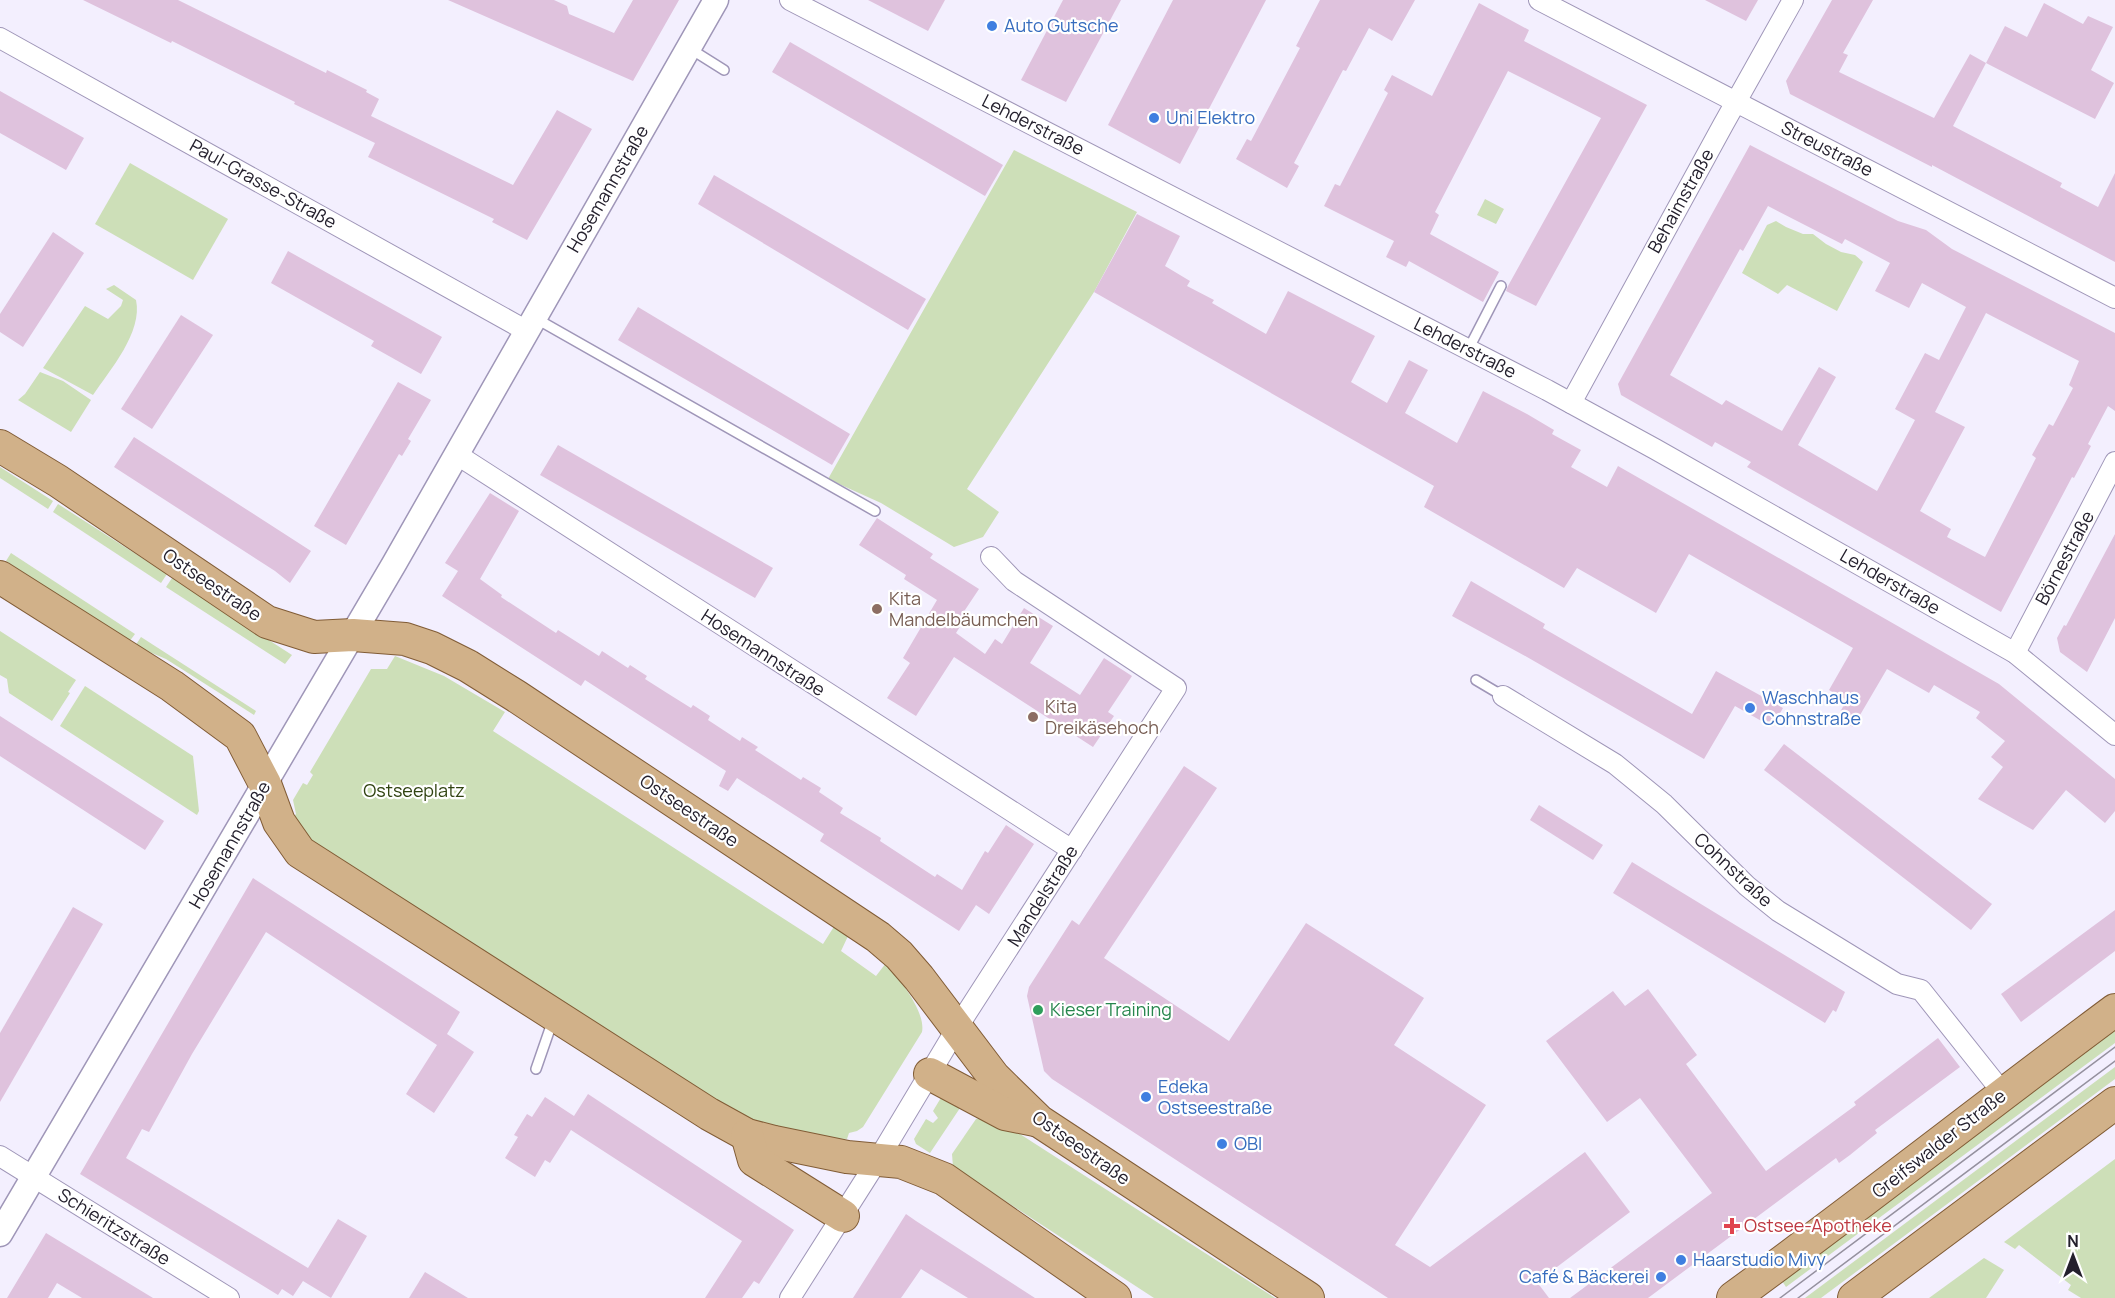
<svg xmlns="http://www.w3.org/2000/svg" width="2115" height="1298" viewBox="0 0 2115 1298" font-family="Manrope,sans-serif">
  <rect width="100%" height="100%" fill="#f3effe"/>
  <g fill="#cddfb8">
    <path d="M1014 150 1137 212 1094 292 967 489 999 512 983 537 954 547 881 503 828 479Z"/>
    <path d="M130 163 228 219 193 280 95 224Z"/>
    <path d="M1485 199 1504 209 1496 224 1477 215Z"/>
    <path d="M1776 221 1786 227 1803 234H1813L1826 244 1841 252 1855 255 1863 262 1837 311 1787 285 1778 294 1742 273 1767 225Z"/>
    <path d="M114 285 136 300C143 332 110 370 93 395L43 368 85 306 108 319 121 306 123 300 106 289Z"/>
    <path d="M40 372 63 381 91 400 71 432 18 400 25 394Z"/>
    <path d="M0 467 53 501 48 509 0 478Z"/>
    <path d="M58 504 167 574 161 583 53 512Z"/>
    <path d="M11 553 135 634 129 642 6 561Z"/>
    <path d="M172 578 292 655 285 664 166 587Z"/>
    <path d="M0 631 76 680 68 692 70 693 52 721 9 693 7 679 0 675Z"/>
    <path d="M141 637 256 711 254 715 166 659 135 646Z"/>
    <path d="M395 656 444 676 505 712 493 731 823 944 835 925 849 934 841 951 876 976 886 963C899 978 926 1012 922 1032L863 1127 857 1131 849 1133 847 1139 805 1137 744 1119 329 855 302 833 292 819 296 814 293 800 303 783 307 785 313 775 310 772 371 669H387Z"/>
    <path d="M85 686 193 756 199 811 197 815 60 726Z"/>
    <path d="M2115 1029V1043L1786 1287 1780 1278Z"/>
    <path d="M2115 1067V1079L1821 1298H1805Z"/>
    <path d="M942 1096 966 1099 930 1153 916 1144 914 1139 926 1119 933 1123 938 1118 933 1111Z"/>
    <path d="M992 1116 1275 1298H1154L953 1167 952 1154 976 1119Z"/>
    <path d="M2115 1159V1298H2081L2068 1290 2071 1285 2019 1245 2015 1249 2004 1242Z"/>
    <path d="M1984 1258 2004 1270 1986 1298H1929Z"/>
  </g>
  <g fill="#dfc2dd" fill-rule="evenodd">
    <path d="M83 0H178L326 73 327 70 367 90 366 92 379 99 371 116 513 185 557 110 592 129 527 240 492 222 494 219 368 157 375 143 294 104 295 102 172 41 171 43Z"/>
    <path d="M448 0H554L567 6 569 14 614 33 633 0H679L633 81Z"/>
    <path d="M868 0H945L928 31Z"/>
    <path d="M1063 0H1121L1066 102 1021 80Z"/>
    <path d="M1173 0H1266L1180 164 1108 125Z"/>
    <path d="M1320 0H1415L1392 41 1369 28 1346 71 1343 70 1294 163 1299 166 1287 188 1236 159 1247 139 1251 141 1300 48 1296 46Z"/>
    <path d="M1705 0H1758L1746 21Z"/>
    <path d="M1832 0H1873L1843 53 1848 55 1839 72 1934 118 1970 54 1986 63 1953 126 2062 183 2060 187 2098 207 2115 173V262L1932 165V167L1790 94 1786 81Z"/>
    <path d="M1479 3 1529 30 1524 41 1647 105 1536 306 1506 291 1508 286 1601 118 1508 71 1435 212 1439 215 1430 234 1499 272 1483 302 1409 261 1406 267 1386 257 1394 241 1324 206 1335 184 1340 186 1388 93 1384 90 1392 75 1432 96Z"/>
    <path d="M2044 3 2083 24 2088 16 2113 27 2091 70 2114 83 2095 119 1986 63 2005 26 2027 37Z"/>
    <path d="M790 42 1003 165 985 196 772 72Z"/>
    <path d="M0 91 84 138 66 170 0 133Z"/>
    <path d="M1750 145 1898 221 1926 230 1952 249 2115 333V411L2108 406 2088 444 2091 446 2074 478 2072 477 2001 612 1747 467 1751 462 1715 442 1712 447 1621 395 1618 384ZM1768 206 1842 244 1845 239 1890 263 1875 291 1909 308 1922 283 1966 307 1939 360 1925 353 1895 409 1915 420 1877 491 1798 445 1836 377 1819 367 1782 431 1726 400 1722 405 1670 375 1740 249 1743 251ZM1986 313 2079 361 2069 385 2073 388 2053 426 2049 424 2032 455 2036 458 1985 557 1947 537 1951 529 1920 511 1965 427 1935 412Z"/>
    <path d="M714 175 926 299 908 330 698 204Z"/>
    <path d="M1137 214 1180 236 1165 266 1190 281 1187 286 1214 300 1212 303 1266 334 1288 291 1375 336 1351 382 1387 403 1409 360 1428 370 1405 413 1457 443 1483 391 1527 414 1554 430 1552 434 1581 450 1571 467 1607 487 1618 466 1999 684 2115 779V811L2105 823 2066 790 2033 830 1978 799 2003 767 1991 757 2005 741 1976 718 1980 712 1934 685 1929 693 1887 669 1853 727 1837 717 1847 700 1829 690 1853 648 1689 554 1656 613 1577 568 1564 588 1424 507 1434 486 1094 292Z"/>
    <path d="M53 232 84 253 23 347 0 332V314Z"/>
    <path d="M288 251 442 337 421 374 371 346 374 341 271 283Z"/>
    <path d="M638 307 850 434 832 465 618 340Z"/>
    <path d="M181 315 213 335 152 429 121 409Z"/>
    <path d="M398 382 431 400 408 439 411 441 402 456 399 454 346 545 314 526Z"/>
    <path d="M134 437 311 551 290 583 275 571 114 467Z"/>
    <path d="M558 445 773 568 755 598 540 475Z"/>
    <path d="M490 493 519 511 480 579 502 595 501 597 556 633 558 630 599 656 602 651 628 668 630 665 647 676 645 679 667 693 691 708 693 705 710 716 708 720 740 741 742 737 758 747 755 750 801 780 803 777 821 788 819 792 843 808 840 813 881 838 880 841 935 877 937 874 962 890 985 851 988 853 1006 825 1034 844 989 914 976 905 959 931 820 841 824 834 737 778 728 791 719 786 726 771 585 680 581 686 442 596 458 571 445 563Z"/>
    <path d="M877 518 933 554 930 558 979 589 959 619 963 622 956 633 985 654 995 639 1002 644 1024 608 1053 626 1030 663 1080 695 1104 658 1132 676 1108 712 1114 716 1093 747 954 657 916 716 887 698 910 663 903 658 937 600 904 579 906 575 859 545Z"/>
    <path d="M2115 534V618L2087 672 2060 652 2057 638 2064 625 2066 626Z"/>
    <path d="M1471 581 1545 624 1543 628 1692 714 1716 671 1783 708 1772 727 1735 706 1704 759 1527 657 1452 616Z"/>
    <path d="M0 716 164 821 145 850 0 756Z"/>
    <path d="M1784 744 1992 904 1971 930 1764 770Z"/>
    <path d="M1184 766 1217 788 1104 958 1229 1041 1306 923 1424 998 1394 1045 1486 1105 1395 1245 1430 1267 1585 1152 1630 1212 1537 1282 1549 1298H1388L1052 1079 1044 1071 1027 996 1029 987 1072 920 1079 925Z"/>
    <path d="M1539 805 1603 845 1593 860 1530 820Z"/>
    <path d="M1632 862 1845 992 1836 1012 1833 1010 1825 1023 1613 893Z"/>
    <path d="M253 878 460 1012 447 1034 474 1052 434 1113 406 1094 437 1045 266 932 192 1054 149 1132 142 1129 126 1158 308 1268 338 1219 367 1236 331 1298 303 1281 293 1296 282 1289 278 1295 80 1174Z"/>
    <path d="M73 907 103 924 0 1102V1033Z"/>
    <path d="M2115 910V951L2021 1022 2001 994Z"/>
    <path d="M1648 989 1697 1055 1686 1064 1766 1171 1856 1105 1854 1102 1938 1038 1960 1067 1875 1130 1877 1133 1850 1155 1839 1163 1836 1158 1648 1298H1570L1712 1193 1640 1098 1607 1122 1546 1041 1613 991 1625 1006Z"/>
    <path d="M588 1094 794 1230 759 1284 754 1281 742 1298H705L742 1241 571 1130 550 1163 545 1160 535 1177 505 1158 518 1137 514 1135 527 1114 532 1117 545 1097 574 1116Z"/>
    <path d="M906 1214 916 1221 1035 1298H968L921 1269 901 1298H853Z"/>
    <path d="M46 1233 153 1298H82L57 1283 48 1298H7Z"/>
    <path d="M425 1272 468 1298H409Z"/>
  </g>
  <g fill="none" stroke-linecap="round" stroke-linejoin="round">
    <defs>
      <g id="service">
        <path d="M689 48 724 70"/>
        <path d="M535 318 875 511"/>
        <path d="M1468 350 1501 286"/>
        <path d="M1476 680 1503 696"/>
        <path d="M536 1069 553 1020"/>
      </g>
      <g id="minor">
        <path d="M790 0 1547 390 1655 449 2015 653 2115 735"/>
        <path d="M1539 0 2115 298"/>
        <path d="M0 38 527 331"/>
        <path d="M1571 403 1723 125 1793 0"/>
        <path d="M456 454 1072 850"/>
        <path d="M2015 653 2115 462"/>
        <path d="M1503 696 1615 764 1664 804 1747 886 1778 911 1897 984 1921 990 2003 1093"/>
        <path d="M0 1156 229 1298"/>
        <path d="M790 1298 879 1158 957 1028 1176 688 1014 581 991 557"/>
      </g>
      <path id="tertiary" d="M0 1234 394 564 716 0"/>
      <g id="primary">
        <path d="M0 446 58 481 267 622 314 637 353 635 405 639 432 648 468 666 516 696 878 937 899 955 919 978 994 1077 1039 1121 1308 1298"/>
        <path d="M0 577 172 686 240 736 265 784 279 822 300 852 709 1114 747 1135 774 1142 847 1157 901 1162 944 1179 1115 1298"/>
        <path d="M930 1074 1005 1114 1035 1120"/>
        <path d="M747 1135 754 1160 843 1216"/>
        <path d="M1733 1298C1862 1204 1987 1105 2115 1010"/>
        <path d="M1854 1298 2115 1103"/>
      </g>
    </defs>
    <use href="#service" stroke="#9f96b8" stroke-width="12"/>
    <use href="#minor" stroke="#9f96b8" stroke-width="22"/>
    <use href="#tertiary" stroke="#9f96b8" stroke-width="27"/>
    <use href="#primary" stroke="#815c36" stroke-width="34"/>
    <use href="#service" stroke="#fff" stroke-width="9"/>
    <use href="#minor" stroke="#fff" stroke-width="20"/>
    <use href="#tertiary" stroke="#fff" stroke-width="24"/>
    <use href="#primary" stroke="#d1b189" stroke-width="32"/>
    <g stroke="#95919f" stroke-width="1.5">
      <path d="M1780 1298 2115 1047"/>
      <path d="M1798 1298 2115 1061"/>
    </g>
  </g>
  <g fill="#3f7fe0" stroke="#fff" stroke-width="2">
    <circle cx="992" cy="26" r="6"/>
    <circle cx="1154" cy="118" r="6"/>
    <circle cx="1750" cy="708" r="6"/>
    <circle cx="1146" cy="1097" r="6"/>
    <circle cx="1222" cy="1144" r="6"/>
    <circle cx="1681" cy="1260" r="6"/>
    <circle cx="1661" cy="1277" r="6"/>
  </g>
  <g fill="#8d6e63" stroke="#fff" stroke-width="2">
    <circle cx="877" cy="609" r="6"/>
    <circle cx="1033" cy="717" r="6"/>
  </g>
  <circle fill="#2e9e5b" stroke="#fff" stroke-width="2" cx="1038" cy="1010" r="6"/>
  <path fill="#e0444e" stroke="#fff" stroke-width="2" d="M1729 1217h6v6h6v6h-6v6h-6v-6h-6v-6h6z"/>
  <g text-anchor="middle" stroke-width="4.5" stroke-linejoin="round" paint-order="stroke">
    <g font-size="18" fill="#366cbe" stroke="#fff" text-anchor="start">
      <text x="1004" y="32">Auto Gutsche</text>
      <text x="1166" y="124">Uni Elektro</text>
      <text x="1762" y="704">Waschhaus<tspan x="1762" dy="21">Cohnstraße</tspan></text>
      <text x="1158" y="1093">Edeka<tspan x="1158" dy="21">Ostseestraße</tspan></text>
      <text x="1234" y="1150">OBI</text>
      <text x="1693" y="1266">Haarstudio Mivy</text>
      <text x="1649" y="1283" text-anchor="end">Café &amp; Bäckerei</text>
    </g>
    <g font-size="18" fill="#24202d" stroke="#fff">
      <text transform="translate(1033 125) rotate(27)" y="6">Lehderstraße</text>
      <text transform="translate(1827 149) rotate(27)" y="6">Streustraße</text>
      <text transform="translate(263 184) rotate(29)" y="6">Paul-Grasse-Straße</text>
      <text transform="translate(608 189) rotate(-60)" y="6">Hosemannstraße</text>
      <text transform="translate(1681 201) rotate(-61)" y="6">Behaimstraße</text>
      <text transform="translate(1465 348) rotate(27)" y="6">Lehderstraße</text>
      <text transform="translate(2065 558) rotate(-62)" y="6">Börnestraße</text>
      <text transform="translate(1890 582) rotate(30)" y="6">Lehderstraße</text>
      <text transform="translate(212 585) rotate(34)" y="6">Ostseestraße</text>
      <text transform="translate(763 653) rotate(33)" y="6">Hosemannstraße</text>
      <text transform="translate(689 811) rotate(34)" y="6">Ostseestraße</text>
      <text transform="translate(230 845) rotate(-60)" y="6">Hosemannstraße</text>
      <text transform="translate(1733 870) rotate(43)" y="6">Cohnstraße</text>
      <text transform="translate(1043 896) rotate(-58)" y="6">Mandelstraße</text>
      <text transform="translate(1939 1144) rotate(-38)" y="6">Greifswalder Straße</text>
      <text transform="translate(1081 1148) rotate(35)" y="6">Ostseestraße</text>
      <text transform="translate(114 1227) rotate(32)" y="6">Schieritzstraße</text>
    </g>
    <g font-size="18" fill="#785e54" stroke="#fff" text-anchor="start">
      <text x="889" y="605">Kita<tspan x="889" dy="21">Mandelbäumchen</tspan></text>
      <text x="1045" y="713">Kita<tspan x="1045" dy="21">Dreikäsehoch</tspan></text>
    </g>
    <g font-size="18" fill="#304311" stroke="#fff">
      <text x="414" y="797">Ostseeplatz</text>
    </g>
    <g font-size="18" fill="#27864d" stroke="#fff" text-anchor="start">
      <text x="1050" y="1016">Kieser Training</text>
    </g>
    <g font-size="18" fill="#be3a42" stroke="#fff" text-anchor="start">
      <text x="1744" y="1232">Ostsee-Apotheke</text>
    </g>
  </g>
  <g transform="translate(2073 1256)" stroke="#ffffff" stroke-width="4.5" paint-order="stroke">
  <path d="M0-4.5L10 22L0 15L-10 22Z" fill="#24202d"/>
  <text y="-9" font-size="16" font-weight="bold" text-anchor="middle" fill="#24202d">N</text>
  </g>
</svg>
